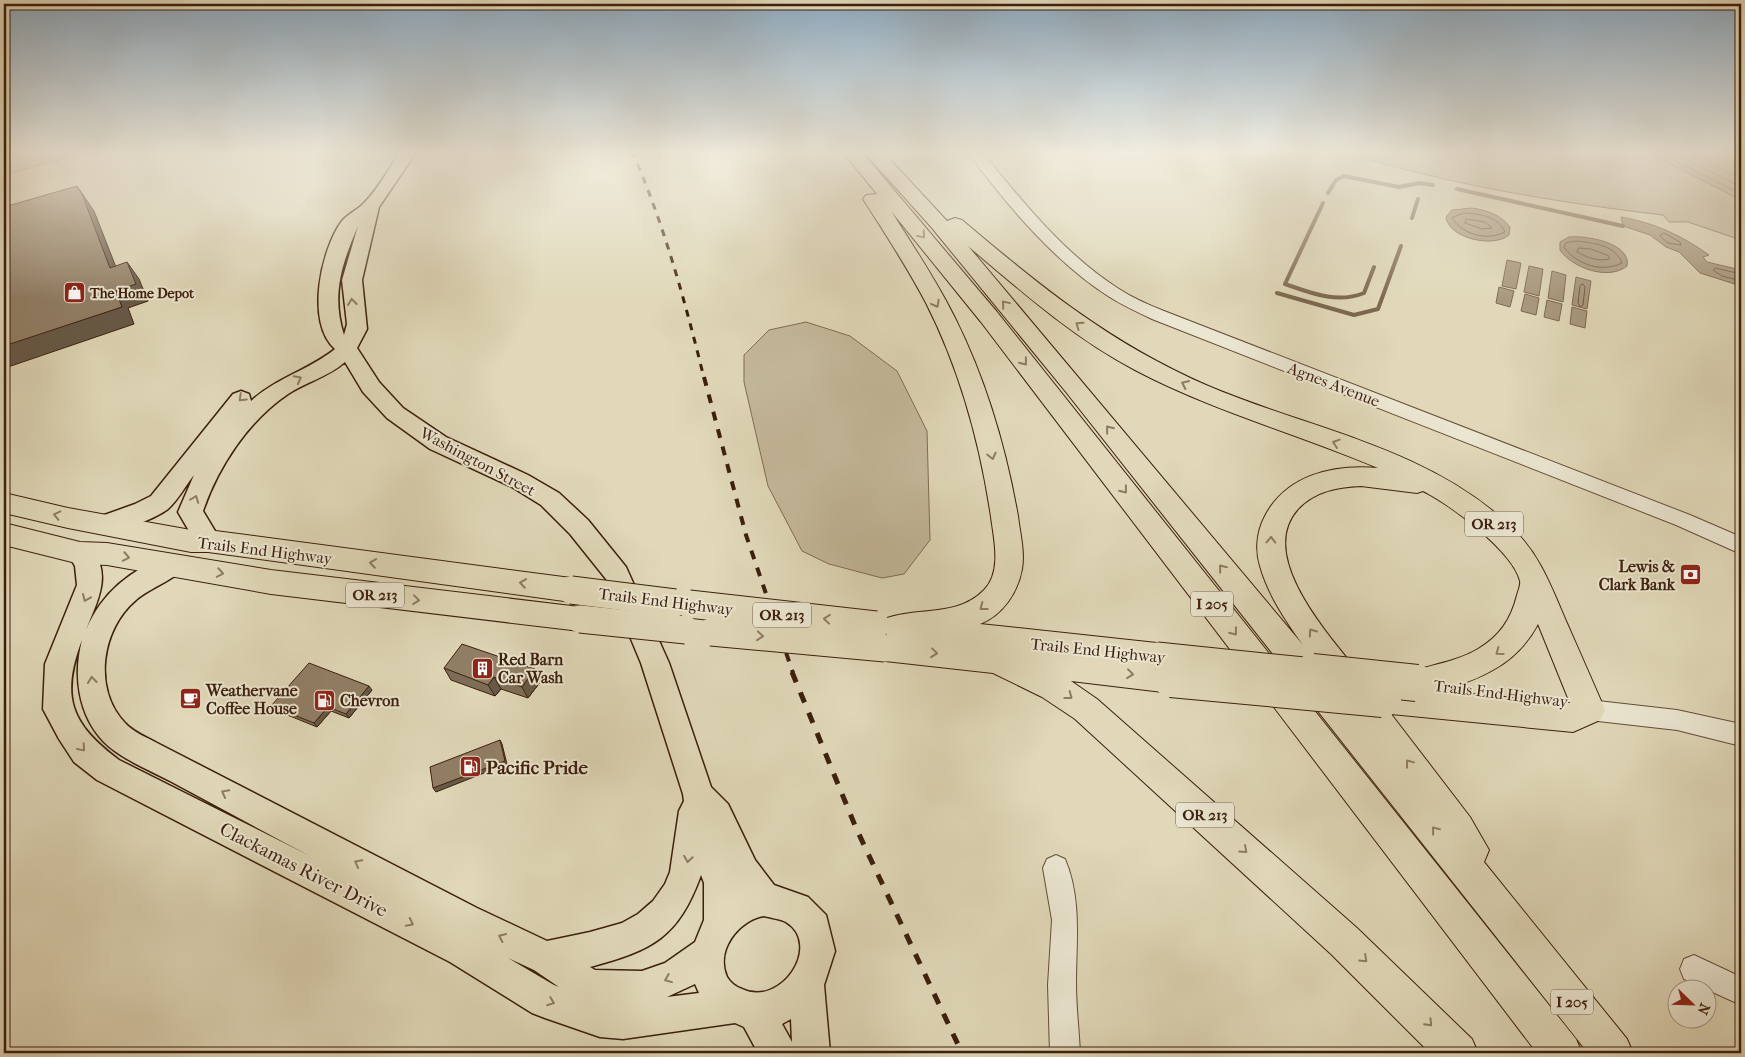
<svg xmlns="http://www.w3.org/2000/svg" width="1745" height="1057" viewBox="0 0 1745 1057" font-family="'IM FELL French Canon',serif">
  <rect width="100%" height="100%" fill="#e0d8b8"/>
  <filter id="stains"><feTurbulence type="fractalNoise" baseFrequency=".004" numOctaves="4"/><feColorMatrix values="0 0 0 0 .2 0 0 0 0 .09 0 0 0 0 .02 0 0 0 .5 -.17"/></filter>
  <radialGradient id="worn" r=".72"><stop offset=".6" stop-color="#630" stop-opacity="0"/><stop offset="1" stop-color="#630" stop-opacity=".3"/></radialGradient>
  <g fill="#c4b99b" stroke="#806c54">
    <path d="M4 151H91L4 175Z"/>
    <path d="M1340 151H1645L1741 200V240L1688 222H1669L1663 215C1553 202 1446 184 1340 151Z"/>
    <path d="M806 322 850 336 897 371 927 431 930 540 904 574 882 578 829 564 802 551 768 486 744 382V355L769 330Z"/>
  </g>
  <g fill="#a8997e" stroke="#7d6851">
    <path d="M1645 151H1735L1741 154V200Z"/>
    <path d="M1472 208C1487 210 1501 215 1510 227L1509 235C1494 248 1449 239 1446 217L1452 210Z"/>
    <path d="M1621 217C1655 223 1681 235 1709 255L1703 257 1707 262 1741 270V286L1700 273 1679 252 1666 247 1650 235 1623 226Z"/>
    <path d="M1569 237C1585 235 1632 243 1627 266 1609 281 1572 268 1560 250V242Z"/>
    <path d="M1507 260 1521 263 1516 289 1502 286Z"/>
    <path d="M1529 266 1543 269 1539 296 1524 292Z"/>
    <path d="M1552 271 1566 275 1563 302 1548 298Z"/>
    <path d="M1576 277 1591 281 1587 309 1572 305Z"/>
    <path d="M1499 287 1514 291 1510 307 1496 303Z"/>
    <path d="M1525 294 1539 298 1536 315 1521 311Z"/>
    <path d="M1547 300 1562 304 1559 321 1544 317Z"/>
    <path d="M1572 307 1587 311 1585 328 1570 324Z"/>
  </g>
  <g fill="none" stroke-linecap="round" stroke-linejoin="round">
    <g stroke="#725c46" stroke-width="1">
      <path d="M1656 151 1741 194"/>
      <path d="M1670 151 1741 187"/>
      <path d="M1687 151 1741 179"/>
      <path d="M1464 213C1480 214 1498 216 1505 232 1487 241 1463 235 1452 218Z"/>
      <path d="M1467 219 1485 222 1492 228 1482 229 1465 223Z"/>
      <path d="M1664 233 1680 242 1681 245 1668 243 1660 236Z"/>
      <path d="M1577 241C1594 243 1615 245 1622 263 1602 273 1577 265 1564 247L1566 243Z"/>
      <path d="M1579 248 1591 249 1609 256V259C1597 262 1587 257 1577 252Z"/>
      <path d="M1741 274 1715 268 1713 270 1722 276 1741 281"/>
      <path d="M1583 284 1585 287 1583 305 1580 307 1578 303 1580 286Z"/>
    </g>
    <g stroke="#7d6851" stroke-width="4">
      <path d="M1457 189 1623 226"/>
      <path d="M1328 193 1336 180 1344 176 1399 187 1419 183 1433 185"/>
      <path d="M1323 203 1285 284C1311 293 1337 304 1364 293L1374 267"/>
      <path d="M1412 218 1418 199"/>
      <path d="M1277 293 1354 315 1378 309 1401 246"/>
    </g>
    <defs>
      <g id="minor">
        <path d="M967 151H981C1022 201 1064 254 1119 289 1133 298 1149 305 1164 311L1690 515 1741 537V554L1676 525 1152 319C1137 312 1122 305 1108 296 1055 262 1004 202 967 151Z"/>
        <path d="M1589 700 1677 710 1741 724V746L1677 730 1589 720 1581 717 1577 710 1581 703Z"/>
        <path d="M1056 855 1065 859C1082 899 1076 942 1076 984 1076 1007 1079 1030 1080 1053H1050L1048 985 1052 920 1043 868 1047 859Z"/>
        <path d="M1694 955 1741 977V1005L1684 979 1680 969 1684 959Z"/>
      </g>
      <path id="major" d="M401 151H417L379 207 362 280 367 329 357 348 379 382 403 408 446 437 528 475 559 493 588 520 626 567 669 663 711 787 728 804 755 860 774 885 808 897 826 915 835 951 824 985 830 1053H758L744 1027 735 1023 623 1039 600 1037 545 1018 532 1013 450 962 97 780 74 762 59 739 43 709 45 664 77 585 75 566 67 553 71 546C82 542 87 544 94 553 112 577 95 606 86 630 102 592 132 568 172 555L181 558 185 565C178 579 149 588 136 600 102 628 92 689 125 723 133 732 146 737 157 743L477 908 547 941 590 932 622 923 638 914 653 901 665 884 670 872 679 811 684 801 683 794 641 663 606 579 570 534 541 505 512 487 430 449 387 418 363 392 345 362C328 377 306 382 288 394 248 421 218 467 203 511L221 541 217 548 208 551 199 548 178 512 194 475C186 485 178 500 168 509 155 519 111 536 96 532L93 525 96 518 135 504 151 496 233 394 241 391 249 394 251 401C276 378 309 370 335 349 305 323 321 249 342 221 348 214 357 210 363 204 378 190 389 168 401 151ZM358 226 342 280 347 324 344 335C331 295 342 263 358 226ZM82 640C73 675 78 715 104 742 121 759 149 770 170 781 216 806 263 831 310 856L119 760C71 724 60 697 82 640ZM701 875 704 883V920L695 942 665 963 642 971 595 970 590 967C653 950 678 938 701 875ZM764 916C771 918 780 919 786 922 823 945 781 1008 742 989 736 987 730 982 727 977 715 950 739 920 764 916ZM508 958 534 970 559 987 554 985ZM695 984 699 993 667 997ZM791 1019 792 1042 782 1024Z"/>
      <g id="highway">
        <path d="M842 151H861L997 312 1576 1039 1582 1053H1537L981 322 891 211C913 246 937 281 955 318 986 380 1006 448 1018 516 1020 533 1025 552 1022 569 1018 592 1003 615 980 624L1157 643 1168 647 1172 656 1168 665 1182 669 1187 679 1182 689 1171 693 1071 681 1097 699 1357 928 1472 1039 1478 1053H1430L1331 954 1075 719 1042 697 993 673 885 661 874 657 870 648 874 639 887 635 883 627 887 618C920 607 958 617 984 590 1002 572 994 540 991 517 980 443 960 370 926 303 907 267 885 233 863 199L866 195 877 194Z"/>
        <path d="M863 151H882L947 221 955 218 962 220C1041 287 1110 343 1206 385 1308 429 1428 447 1511 527 1539 553 1551 586 1566 621 1579 650 1592 680 1605 710L1600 720 1573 732 1391 714 1470 817 1489 850 1484 862 1627 1039 1633 1053H1588L1066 392 932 228ZM968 246C1021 291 1074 338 1135 370 1213 411 1297 434 1378 468 1333 464 1285 475 1264 518 1257 532 1255 550 1260 566 1268 595 1286 621 1303 645ZM1361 486 1417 493 1423 491C1449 504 1513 551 1520 581 1521 585 1518 591 1517 595 1511 619 1500 636 1478 649 1456 662 1430 665 1406 673L1401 683 1403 687 1383 685 1372 689C1342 649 1252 560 1298 509 1315 491 1338 487 1361 486ZM1538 624 1570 703 1439 691C1481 679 1517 664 1538 624Z"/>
        <path d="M4 493 68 508 191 530H208L571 578 581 582 586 590 581 598 571 602 208 552H191L68 528 4 513Z"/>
        <path d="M4 523 80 542 107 543 271 570 580 607 591 610 595 619 591 628 580 631 271 594 107 565 80 564 4 545Z"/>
      </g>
    </defs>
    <use href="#minor" stroke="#654d38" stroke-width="2"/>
    <use href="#major" stroke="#3c1f0d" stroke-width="3"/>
    <use href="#highway" stroke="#3c1f0d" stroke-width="2"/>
    <use href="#minor" fill="#ebe6d1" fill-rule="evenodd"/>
    <use href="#major" fill="#e0d8b8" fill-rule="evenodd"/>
    <use href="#highway" fill="#e0d8b8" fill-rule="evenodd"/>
    <path stroke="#3c1f0d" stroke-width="3" stroke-dasharray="7 7" stroke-linecap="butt" d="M632 151C664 224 685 301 704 378"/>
    <path stroke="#3c1f0d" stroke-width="4" stroke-dasharray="9 9" stroke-linecap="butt" d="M704 377 746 535 793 673"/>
    <path stroke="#3c1f0d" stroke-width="5" stroke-dasharray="11 11" stroke-linecap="butt" d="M792 672 856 828 962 1053"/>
    <defs>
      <g id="highway-bridge-far1">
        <path d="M571 590 675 603"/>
        <path d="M689 604 876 625"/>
        <path d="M580 619 686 630"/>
        <path d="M711 632 885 648"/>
        <path d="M1157 656 1324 673"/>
      </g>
      <g id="highway-bridge">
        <path d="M1312 672 1417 683"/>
        <path d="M1171 679 1383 699"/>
      </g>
    </defs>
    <use href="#highway-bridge-far1" stroke="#3c1f0d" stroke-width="29" stroke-linecap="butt"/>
    <use href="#highway-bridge" stroke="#3c1f0d" stroke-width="38" stroke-linecap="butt"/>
    <use href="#highway-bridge-far1" stroke="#e0d8b8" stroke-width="27"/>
    <use href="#highway-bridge" stroke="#e0d8b8" stroke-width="36"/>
  </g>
  <g fill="#7d6d58" stroke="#3c1f0d">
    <path d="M444 668 535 669 541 681 528 698 501 689 495 696 451 680Z"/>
    <path d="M372 690 349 718 331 711 317 727 275 710 271 706Z"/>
  </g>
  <g fill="#665947" stroke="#3c1f0d">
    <path d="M77 186 94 211 123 285 110 268Z"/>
    <path d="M127 262 139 279 148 301 128 308 134 324 8 367 9 370 4 372V346L116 291Z"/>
    <path d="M535 669 541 681 528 698 522 687Z"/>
    <path d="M494 677 501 689 495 696 488 685Z"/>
    <path d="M369 686 372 690 349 718 346 714Z"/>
    <path d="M328 707 331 711 317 727 314 723Z"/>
    <path d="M500 740 502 744 507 764 436 792 433 788Z"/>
  </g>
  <g fill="#917f66" stroke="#3c1f0d">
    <path d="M77 186 82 194 110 268 127 262 136 284 116 291 122 307 4 346V207Z"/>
    <path d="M462 644 535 669 522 687 494 677 488 685 444 668Z"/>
    <path d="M309 663 369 686 346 714 328 707 314 723 271 706Z"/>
    <path d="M500 740 505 761 433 788 430 767Z"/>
  </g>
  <defs><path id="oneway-chevron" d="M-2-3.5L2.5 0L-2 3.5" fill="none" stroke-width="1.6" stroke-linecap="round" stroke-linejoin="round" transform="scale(1.25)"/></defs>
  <g stroke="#8e7c62">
    <use href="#oneway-chevron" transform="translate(922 235) rotate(50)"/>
    <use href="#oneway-chevron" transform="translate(352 302) rotate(-97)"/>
    <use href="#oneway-chevron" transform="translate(936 304) rotate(62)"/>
    <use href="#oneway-chevron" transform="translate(1005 304) rotate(-130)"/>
    <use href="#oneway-chevron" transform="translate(1079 325) rotate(-145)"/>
    <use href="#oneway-chevron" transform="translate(1024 362) rotate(52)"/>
    <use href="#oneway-chevron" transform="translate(298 379) rotate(-28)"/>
    <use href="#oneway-chevron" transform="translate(1185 384) rotate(-155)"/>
    <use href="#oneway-chevron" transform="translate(242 398) rotate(136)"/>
    <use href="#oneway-chevron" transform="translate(1109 429) rotate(-129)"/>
    <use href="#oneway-chevron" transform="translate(1336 443) rotate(-161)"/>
    <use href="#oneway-chevron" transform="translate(992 456) rotate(77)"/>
    <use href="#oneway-chevron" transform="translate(1124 490) rotate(52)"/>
    <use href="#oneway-chevron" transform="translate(195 499) rotate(-69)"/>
    <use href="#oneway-chevron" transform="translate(57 515) rotate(-167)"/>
    <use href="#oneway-chevron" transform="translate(1271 540) rotate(-89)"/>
    <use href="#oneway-chevron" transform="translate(126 557) rotate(11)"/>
    <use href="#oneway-chevron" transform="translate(373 563) rotate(-172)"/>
    <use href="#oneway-chevron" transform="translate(1222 568) rotate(-129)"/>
    <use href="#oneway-chevron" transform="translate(220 573) rotate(10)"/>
    <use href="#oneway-chevron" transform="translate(523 583) rotate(-172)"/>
    <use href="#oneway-chevron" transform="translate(86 598) rotate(113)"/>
    <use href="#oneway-chevron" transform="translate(416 600) rotate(7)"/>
    <use href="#oneway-chevron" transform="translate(983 607) rotate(143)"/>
    <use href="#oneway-chevron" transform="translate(827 619) rotate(-174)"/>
    <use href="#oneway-chevron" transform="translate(1234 632) rotate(52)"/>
    <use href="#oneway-chevron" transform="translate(1312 632) rotate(-125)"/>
    <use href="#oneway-chevron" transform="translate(760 636) rotate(5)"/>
    <use href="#oneway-chevron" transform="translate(1499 652) rotate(144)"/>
    <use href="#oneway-chevron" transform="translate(934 653) rotate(6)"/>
    <use href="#oneway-chevron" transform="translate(1130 674) rotate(6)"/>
    <use href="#oneway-chevron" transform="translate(92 680) rotate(-96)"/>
    <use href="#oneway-chevron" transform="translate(1069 696) rotate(37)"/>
    <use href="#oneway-chevron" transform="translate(82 748) rotate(49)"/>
    <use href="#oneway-chevron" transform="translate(1409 763) rotate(-127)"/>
    <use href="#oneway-chevron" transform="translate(225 793) rotate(-152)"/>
    <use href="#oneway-chevron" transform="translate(1435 830) rotate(-129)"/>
    <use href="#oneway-chevron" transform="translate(1244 850) rotate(42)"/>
    <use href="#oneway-chevron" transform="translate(688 859) rotate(99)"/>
    <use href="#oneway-chevron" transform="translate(358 863) rotate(-152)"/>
    <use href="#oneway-chevron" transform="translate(410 923) rotate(27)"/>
    <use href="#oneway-chevron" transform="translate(502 937) rotate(-155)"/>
    <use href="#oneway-chevron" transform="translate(1364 959) rotate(43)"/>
    <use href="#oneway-chevron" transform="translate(668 979) rotate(158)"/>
    <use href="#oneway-chevron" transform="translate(551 1002) rotate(21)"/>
    <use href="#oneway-chevron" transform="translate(1429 1023) rotate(46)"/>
  </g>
  <linearGradient id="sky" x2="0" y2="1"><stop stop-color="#8ea9be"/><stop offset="0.51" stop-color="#f1eddf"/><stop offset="1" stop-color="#f1eddf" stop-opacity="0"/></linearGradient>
  <rect width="1745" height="299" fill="url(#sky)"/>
  <defs>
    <symbol id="shop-square" viewBox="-11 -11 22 22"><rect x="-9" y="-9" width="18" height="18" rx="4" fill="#8f2418" stroke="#ebe6d1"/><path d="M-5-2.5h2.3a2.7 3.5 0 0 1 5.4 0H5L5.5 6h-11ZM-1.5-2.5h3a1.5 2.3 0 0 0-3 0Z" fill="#fff"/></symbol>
    <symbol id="bank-square" viewBox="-11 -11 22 22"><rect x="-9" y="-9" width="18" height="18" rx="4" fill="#8f2418" stroke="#ebe6d1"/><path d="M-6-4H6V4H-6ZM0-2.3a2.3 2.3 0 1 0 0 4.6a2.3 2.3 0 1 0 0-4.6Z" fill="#fff"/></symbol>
    <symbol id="building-square" viewBox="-11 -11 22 22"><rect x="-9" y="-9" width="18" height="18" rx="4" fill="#8f2418" stroke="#ebe6d1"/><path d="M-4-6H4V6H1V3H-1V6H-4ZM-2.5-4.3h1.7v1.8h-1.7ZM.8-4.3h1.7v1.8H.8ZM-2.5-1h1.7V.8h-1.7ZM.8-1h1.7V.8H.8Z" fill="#fff"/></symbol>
    <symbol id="cafe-square" viewBox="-11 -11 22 22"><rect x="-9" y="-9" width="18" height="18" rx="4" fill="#8f2418" stroke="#ebe6d1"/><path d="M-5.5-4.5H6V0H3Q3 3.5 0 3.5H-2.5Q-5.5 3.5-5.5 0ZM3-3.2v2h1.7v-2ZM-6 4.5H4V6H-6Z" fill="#fff"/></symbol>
    <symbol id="fuel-square" viewBox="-11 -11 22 22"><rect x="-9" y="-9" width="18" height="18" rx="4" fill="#8f2418" stroke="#ebe6d1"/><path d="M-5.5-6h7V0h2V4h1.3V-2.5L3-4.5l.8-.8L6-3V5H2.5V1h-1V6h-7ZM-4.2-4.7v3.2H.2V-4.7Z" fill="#fff"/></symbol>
  </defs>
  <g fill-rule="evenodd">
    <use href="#shop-square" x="62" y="280" width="25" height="25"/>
    <use href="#bank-square" x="1678" y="562" width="25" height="25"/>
    <use href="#building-square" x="470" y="656" width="25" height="25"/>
    <use href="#cafe-square" x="178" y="686" width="25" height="25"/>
    <use href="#fuel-square" x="312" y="688" width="25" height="25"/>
    <use href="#fuel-square" x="458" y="754" width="25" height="25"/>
  </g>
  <g text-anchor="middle" stroke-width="4" stroke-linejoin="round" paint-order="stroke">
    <g font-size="14" font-weight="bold" fill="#3c1f0d" stroke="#ebe6d1" text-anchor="start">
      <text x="90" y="298">The Home Depot</text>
    </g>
    <g fill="#ebe6d1" stroke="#705b48" stroke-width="1">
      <rect x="1465" y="511.5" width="58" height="25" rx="4"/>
      <rect x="346" y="582.5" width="58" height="25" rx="4"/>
      <rect x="1191" y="591.5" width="42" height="25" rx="4"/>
      <rect x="753" y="602.5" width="58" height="25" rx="4"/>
      <rect x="1176" y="802.5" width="58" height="25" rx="4"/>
      <rect x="1551" y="989.5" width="42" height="25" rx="4"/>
    </g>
    <g font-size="15" font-weight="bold" fill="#3c1f0d">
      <text x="1494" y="529">OR 213</text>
      <text x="375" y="600">OR 213</text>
      <text x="1212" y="609">I 205</text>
      <text x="782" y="620">OR 213</text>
      <text x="1205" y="820">OR 213</text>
      <text x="1572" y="1007">I 205</text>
    </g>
    <g font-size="16" fill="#3c1f0d" stroke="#ebe6d1">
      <text transform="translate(1334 384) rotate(21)" y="6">Agnes Avenue</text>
      <text transform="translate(478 461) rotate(28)" y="6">Washington Street</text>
      <text transform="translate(265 550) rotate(7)" y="6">Trails End Highway</text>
      <text transform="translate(666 601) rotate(7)" y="6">Trails End Highway</text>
      <text transform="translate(1098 650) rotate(6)" y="6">Trails End Highway</text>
      <text transform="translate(1501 693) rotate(7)" y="6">Trails End Highway</text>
    </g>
    <g font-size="16" font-weight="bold" fill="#3c1f0d" stroke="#ebe6d1" text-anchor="start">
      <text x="1675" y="572" text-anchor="end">Lewis &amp;<tspan x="1675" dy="18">Clark Bank</tspan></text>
      <text x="498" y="665">Red Barn<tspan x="498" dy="18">Car Wash</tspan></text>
      <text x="206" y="696">Weathervane<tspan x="206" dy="18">Coffee House</tspan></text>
      <text x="340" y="706">Chevron</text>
    </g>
    <g font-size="19" font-weight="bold" fill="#3c1f0d" stroke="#ebe6d1" text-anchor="start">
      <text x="486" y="774">Pacific Pride</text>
    </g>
    <g font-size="19" fill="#3c1f0d" stroke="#ebe6d1">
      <text transform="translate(304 869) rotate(27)" y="7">Clackamas River Drive</text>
    </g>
  </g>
  <rect width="1745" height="1057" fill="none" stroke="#e0d8b8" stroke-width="20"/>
  <rect x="5" y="5" width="1735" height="1047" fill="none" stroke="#3c1f0d" stroke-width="2.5"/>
  <rect x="10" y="10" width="1725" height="1037" fill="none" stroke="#3c1f0d"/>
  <g transform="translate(1692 1004) rotate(113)"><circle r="24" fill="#ebe6d1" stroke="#a59683"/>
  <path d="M0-4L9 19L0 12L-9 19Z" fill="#8f2418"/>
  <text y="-8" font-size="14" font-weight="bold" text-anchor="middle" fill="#3c1f0d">N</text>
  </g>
  <rect width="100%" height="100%" filter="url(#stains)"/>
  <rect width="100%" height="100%" fill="url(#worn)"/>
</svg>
